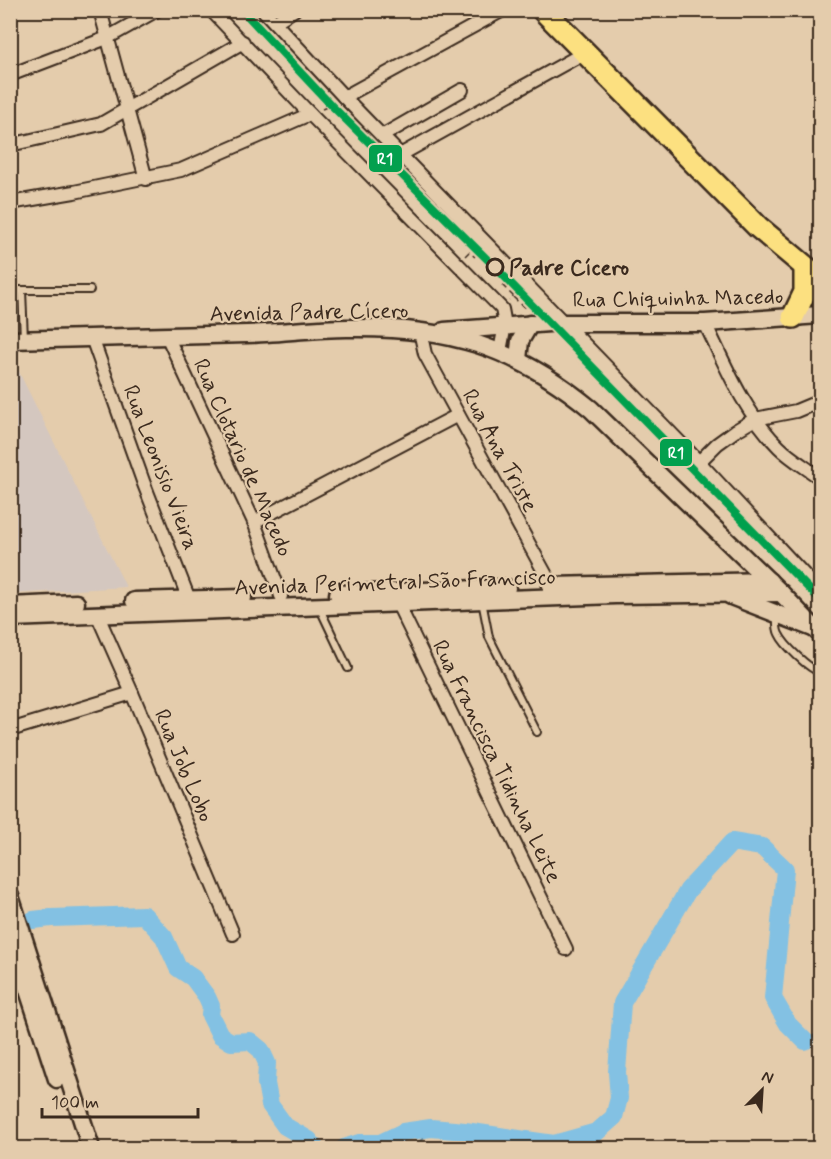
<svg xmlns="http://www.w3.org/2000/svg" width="831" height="1159" viewBox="0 0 831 1159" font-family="Mynerve,sans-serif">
  <rect width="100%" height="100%" fill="#e4ccac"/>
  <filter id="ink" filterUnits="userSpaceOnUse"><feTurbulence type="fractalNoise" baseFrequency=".0167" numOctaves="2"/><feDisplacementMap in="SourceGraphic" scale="12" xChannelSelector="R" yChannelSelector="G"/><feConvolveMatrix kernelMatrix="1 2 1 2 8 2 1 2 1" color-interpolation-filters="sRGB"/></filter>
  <g filter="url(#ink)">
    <path fill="#d4c7bf" d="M11 356 126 587 11 594Z"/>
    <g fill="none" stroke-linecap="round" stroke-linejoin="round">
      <g stroke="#668594" stroke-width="3">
        <path d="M805 1041 820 1033"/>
        <path d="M416 1148 431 1128"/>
      </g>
      <g stroke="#83c1e3" stroke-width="18">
        <path d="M33 920 51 918 144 915 164 937 178 968 193 978 207 997 211 1006 210 1015 220 1035 231 1042 250 1041 261 1050 267 1063 266 1083 270 1105 285 1126 309 1140 315 1148"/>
        <path d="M344 1148 359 1143H380L403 1132 431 1128 465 1131 554 1144 597 1132 614 1117 619 1098 617 1072 622 1003 688 890 732 842 762 847 785 869 773 998 788 1024 805 1041"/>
      </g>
      <defs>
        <g id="lane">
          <path d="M10 290H22"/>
          <path d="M24 339 22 290H90"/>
          <path d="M482 601 489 637 537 732"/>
          <path d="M320 609 348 668"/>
          <path d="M777 615C777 621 776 629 779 634 784 645 809 669 820 672"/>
        </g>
        <g id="street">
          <path d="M100 10 146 179"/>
          <path d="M211 10 310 114 502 309 505 325 500 351"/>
          <path d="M263 10 344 97 699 462 809 580"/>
          <path d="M275 22 294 10"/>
          <path d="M10 75 107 38 157 10"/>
          <path d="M344 97 503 10"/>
          <path d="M382 136 462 90"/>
          <path d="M10 145 101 124 243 42"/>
          <path d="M400 155 584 53"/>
          <path d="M10 203 74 192 181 170 310 114"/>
          <path d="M705 323C726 367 744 412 779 447 791 459 807 468 820 478"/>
          <path d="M420 331 425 354 552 586"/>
          <path d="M167 336 254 522 281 596"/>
          <path d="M92 338 144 484 192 607"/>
          <path d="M699 462 717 444 735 431 755 419 796 411 820 401"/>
          <path d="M254 522 458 415"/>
          <path d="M395 598 566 949"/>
          <path d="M97 614 132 693 233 934"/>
          <path d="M10 730 132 693"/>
        </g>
        <g id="secondary">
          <path d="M444 331 549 323H705L820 315"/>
          <path d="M10 340C89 338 168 336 247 334 281 333 314 328 347 328 446 326 515 346 591 409L781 593 820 634"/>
          <path d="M518 359 520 341 530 324"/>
          <path d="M551 586 769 581"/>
          <path d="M338 594 507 588"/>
          <path d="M731 596 813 628"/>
          <path d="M134 601 243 598"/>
          <path d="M10 606 76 603"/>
          <path d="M10 618 615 595 781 593"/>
          <path d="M10 896 91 1148"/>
          <path d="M10 935 57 1079"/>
        </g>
        <g id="highway">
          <path d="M543 10 758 227 820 279"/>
          <path d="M793 317 805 292V268"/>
        </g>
      </defs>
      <use href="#lane" stroke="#3b2a1e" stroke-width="10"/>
      <use href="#street" stroke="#3b2a1e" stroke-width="16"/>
      <use href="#secondary" stroke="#3b2a1e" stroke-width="21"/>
      <use href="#highway" stroke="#3b2a1e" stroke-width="26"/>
      <g stroke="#3b2a1e" stroke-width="1.5" stroke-dasharray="6 4.5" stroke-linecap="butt">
        <path d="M322 109 334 104"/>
        <path d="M465 256 469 252 475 257"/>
        <path d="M502 285 513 296 509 300"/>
        <path d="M513 297 527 310"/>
      </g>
      <use href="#lane" stroke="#e4ccac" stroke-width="6"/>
      <use href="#street" stroke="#e4ccac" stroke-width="12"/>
      <use href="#secondary" stroke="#e4ccac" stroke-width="16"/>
      <use href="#highway" stroke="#fce080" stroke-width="21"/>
      <defs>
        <path id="rail-1" d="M242 10 331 105 494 266 820 600"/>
      </defs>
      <use href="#rail-1" stroke="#e4ccac" stroke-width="12"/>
      <use href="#rail-1" stroke="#03a04e" stroke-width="8"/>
    </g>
  </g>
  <circle fill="#e4ccac" stroke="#3b2a1e" stroke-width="3" cx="495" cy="267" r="8"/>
  <g text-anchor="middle" stroke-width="4.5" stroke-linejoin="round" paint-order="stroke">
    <g font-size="22" font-weight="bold" fill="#3b2a1e" stroke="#e4ccac" text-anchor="start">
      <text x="509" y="275">Padre Cícero</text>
    </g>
    <g font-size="22" fill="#3b2a1e" stroke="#e4ccac">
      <text transform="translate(678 297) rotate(-1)" y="8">Rua Chiquinha Macedo</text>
      <text transform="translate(309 311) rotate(-1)" y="8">Avenida Padre Cícero</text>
      <text transform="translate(501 450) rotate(62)" y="8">Rua Ana Triste</text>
      <text transform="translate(244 457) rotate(66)" y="8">Rua Clotario de Macedo</text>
      <text transform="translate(162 467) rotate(69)" y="8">Rua Leonisio Vieira</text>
      <text transform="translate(395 581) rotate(-2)" y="8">Avenida Perimetral São Francisco</text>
      <text transform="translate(498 761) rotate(64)" y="8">Rua Francisca Tidinha Leite</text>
      <text transform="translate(185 765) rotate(67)" y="8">Rua Job Lobo</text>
    </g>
  </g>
  <g stroke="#e4ccac" stroke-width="2">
    <rect x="368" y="144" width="35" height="29" rx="6" fill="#03a04e"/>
    <rect x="659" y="438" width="34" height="29" rx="6" fill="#03a04e"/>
  </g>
  <g font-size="16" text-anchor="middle" font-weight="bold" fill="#fff">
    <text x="385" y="164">R1</text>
    <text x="676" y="458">R1</text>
  </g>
  <rect width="831" height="1159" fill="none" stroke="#e4ccac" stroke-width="36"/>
  <rect x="18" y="18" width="795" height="1123" fill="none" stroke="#3b2a1e" stroke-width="2" filter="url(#ink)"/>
  <g transform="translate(762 1090) rotate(24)" stroke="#e4ccac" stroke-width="4.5" paint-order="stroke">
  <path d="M0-4.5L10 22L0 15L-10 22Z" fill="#3b2a1e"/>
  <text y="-9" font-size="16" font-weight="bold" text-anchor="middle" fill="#3b2a1e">N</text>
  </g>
  <path d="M42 1108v9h156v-9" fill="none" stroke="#3b2a1e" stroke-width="3"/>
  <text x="51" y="1108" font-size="18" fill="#3b2a1e" stroke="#e4ccac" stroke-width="4.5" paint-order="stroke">100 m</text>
</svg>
